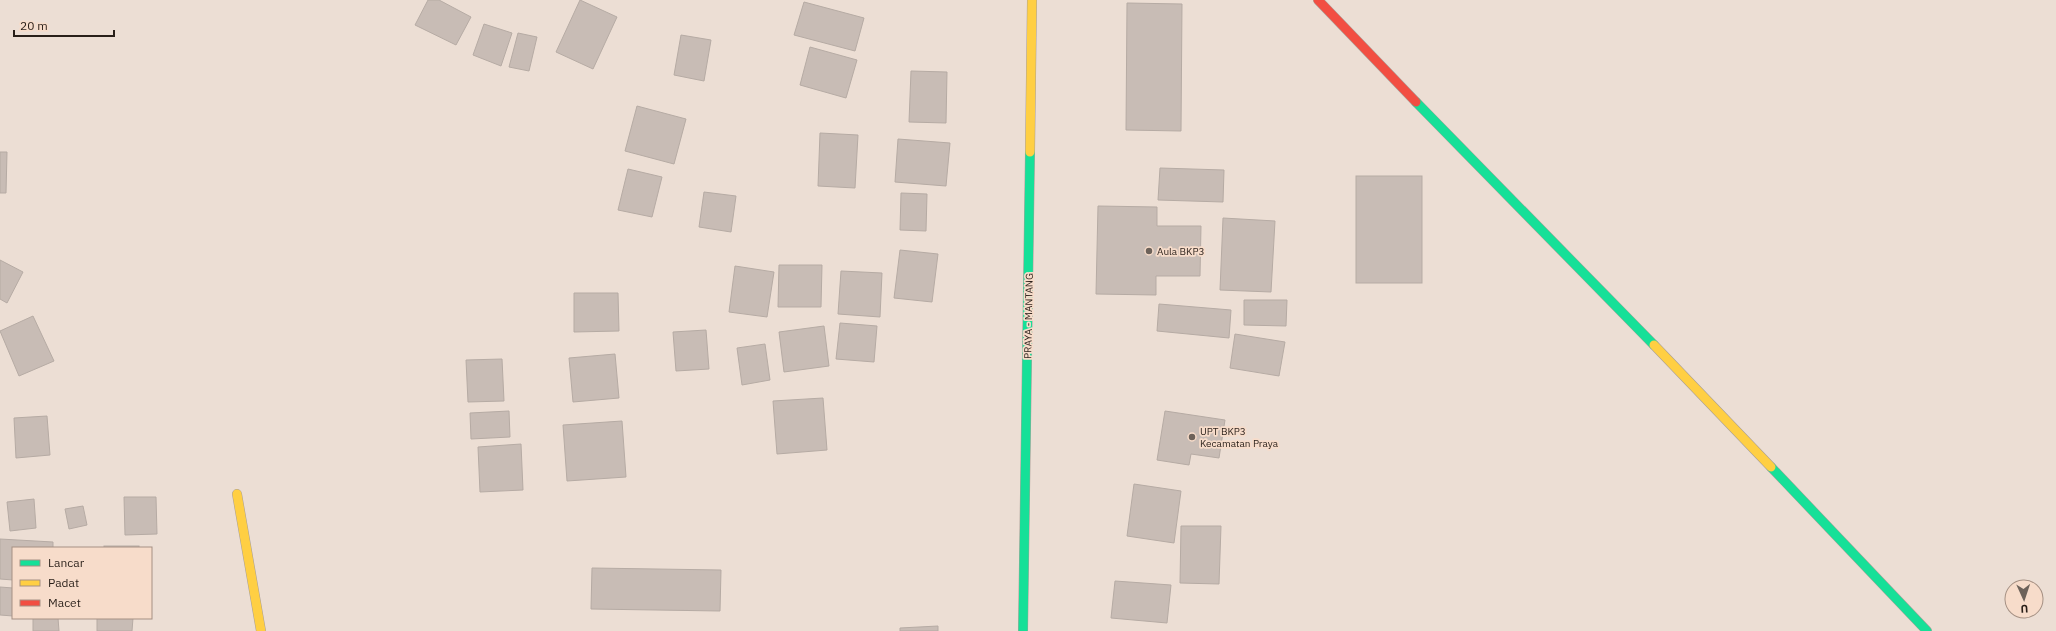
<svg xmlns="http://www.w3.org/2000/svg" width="2056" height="631" viewBox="0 0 2056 631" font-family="'IBM Plex Sans',sans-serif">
  <rect width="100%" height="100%" fill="#ecded4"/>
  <g fill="#c8bcb5" stroke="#b6aba4">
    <path d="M428 0H439L471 17 456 45 415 25Z"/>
    <path d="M580 0 617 17 593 69 556 52Z"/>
    <path d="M804 2 864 18 855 51 794 35Z"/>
    <path d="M1127 3 1182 4 1181 131 1126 130Z"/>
    <path d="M484 24 512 33 501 66 473 55Z"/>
    <path d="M518 33 537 37 529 71 509 67Z"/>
    <path d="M681 35 711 40 704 81 674 75Z"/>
    <path d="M810 47 857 60 846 98 800 85Z"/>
    <path d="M911 71 947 72 946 123 909 122Z"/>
    <path d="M637 106 686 119 674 164 625 151Z"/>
    <path d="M820 133 858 135 855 188 818 186Z"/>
    <path d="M898 139 950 143 946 186 895 182Z"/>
    <path d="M0 152H7L6 193H0Z"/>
    <path d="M1160 168 1224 170 1223 202 1158 200Z"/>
    <path d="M628 169 662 177 652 217 618 210Z"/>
    <rect x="1356" y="176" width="66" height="107"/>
    <path d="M704 192 736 196 731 232 699 227Z"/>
    <path d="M901 193 927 194 926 231 900 230Z"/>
    <path d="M1098 206 1157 207V226H1201L1200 276H1156V295L1096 294Z"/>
    <path d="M1223 218 1275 221 1271 292 1220 290Z"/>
    <path d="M900 250 938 254 932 302 894 298Z"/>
    <path d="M0 260 23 272 7 303 0 299Z"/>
    <path d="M779 265H822L821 307H778Z"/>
    <path d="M735 266 774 272 767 317 729 312Z"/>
    <path d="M841 271 882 273 880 317 838 314Z"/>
    <path d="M574 293H618L619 331 574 332Z"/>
    <path d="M1244 300H1287L1286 326 1244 325Z"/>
    <path d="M1159 304 1231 310 1229 338 1157 331Z"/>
    <path d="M33 316 54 361 19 376 0 331Z"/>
    <path d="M840 323 877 326 874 362 836 359Z"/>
    <path d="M824 326 829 366 784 372 779 332Z"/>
    <path d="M706 330 709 369 676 371 673 332Z"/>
    <path d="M1235 334 1285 342 1279 376 1230 368Z"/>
    <path d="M765 344 770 380 742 385 737 348Z"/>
    <path d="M615 354 619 398 573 402 569 358Z"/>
    <path d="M502 359 504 401 468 402 466 360Z"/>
    <path d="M823 398 827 450 777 454 773 401Z"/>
    <path d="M509 411 510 437 471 439 470 413Z"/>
    <path d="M1165 411 1225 420 1219 458 1191 454 1189 465 1157 460Z"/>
    <path d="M47 416 50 455 16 458 14 418Z"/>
    <path d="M622 421 626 477 567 481 563 425Z"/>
    <path d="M521 444 523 490 480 492 478 447Z"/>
    <path d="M1134 484 1181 491 1174 543 1127 536Z"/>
    <path d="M124 497H156L157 534 125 535Z"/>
    <path d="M34 499 36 528 10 531 7 502Z"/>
    <path d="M83 506 87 525 69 529 65 509Z"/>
    <path d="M1181 526H1221L1219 584 1180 583Z"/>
    <path d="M0 539 53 542V548H13V580L0 579Z"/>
    <rect x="104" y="546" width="35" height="2"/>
    <path d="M592 568 721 570 720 611 591 609Z"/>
    <path d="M1115 581 1171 585 1167 623 1111 618Z"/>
    <path d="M0 587 13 588V616L0 615Z"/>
    <path d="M33 618H58L59 631H33Z"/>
    <path d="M97 618H133L132 631H97Z"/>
    <path d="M938 626V631H900V628Z"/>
  </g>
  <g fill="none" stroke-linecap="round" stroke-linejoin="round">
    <defs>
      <g id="fast">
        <path d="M1416 102 1654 345"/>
        <path d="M1771 467 1927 631"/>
        <path d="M1023 631 1030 152"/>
      </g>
      <g id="slow">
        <path d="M1030 152 1032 0"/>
        <path d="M1654 345 1771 467"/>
        <path d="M237 494 261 631"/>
      </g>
      <path id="jam" d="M1318 0 1416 102"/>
    </defs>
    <use href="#fast" stroke="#a99f98" stroke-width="10"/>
    <use href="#slow" stroke="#a99f98" stroke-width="10"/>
    <use href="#jam" stroke="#a99f98" stroke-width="10"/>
    <use href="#fast" stroke="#16e098" stroke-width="9"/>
    <use href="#slow" stroke="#ffcf43" stroke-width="9"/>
    <use href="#jam" stroke="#f24e42" stroke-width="9"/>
  </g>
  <g fill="#6d625a" stroke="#f7dcca" stroke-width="1.5">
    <circle cx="1149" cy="251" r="4"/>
    <circle cx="1192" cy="437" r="4"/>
  </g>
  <g text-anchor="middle" stroke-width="3.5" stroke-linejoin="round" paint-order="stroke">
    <g font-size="10" fill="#291f19" stroke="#f7dcca" text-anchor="start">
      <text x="1157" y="255">Aula BKP3</text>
      <text x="1200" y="435">UPT BKP3<tspan x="1200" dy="12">Kecamatan Praya</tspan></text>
    </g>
    <g font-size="10" fill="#291f19" stroke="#f7dcca">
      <text transform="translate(1028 316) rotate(-89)" y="4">PRAYA - MANTANG</text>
    </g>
  </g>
  <rect x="12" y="547" width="140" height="72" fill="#f7dcca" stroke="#a59083"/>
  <rect x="20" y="560" width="20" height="6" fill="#16e098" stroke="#a59083"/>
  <text x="48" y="567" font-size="12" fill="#291f19">Lancar</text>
  <rect x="20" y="580" width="20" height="6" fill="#ffcf43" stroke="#a59083"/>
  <text x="48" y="587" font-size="12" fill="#291f19">Padat</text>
  <rect x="20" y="600" width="20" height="6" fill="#f24e42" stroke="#a59083"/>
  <text x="48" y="607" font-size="12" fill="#291f19">Macet</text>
  <g transform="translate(2024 599) rotate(177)"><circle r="19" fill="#f7dcca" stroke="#a59083"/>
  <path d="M0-3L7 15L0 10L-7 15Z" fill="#6d625a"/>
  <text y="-6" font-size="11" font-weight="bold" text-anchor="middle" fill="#291f19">U</text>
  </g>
  <path d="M14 30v6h100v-6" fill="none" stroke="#291f19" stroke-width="2"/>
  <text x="20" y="30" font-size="12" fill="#291f19" stroke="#f7dcca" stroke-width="3" paint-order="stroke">20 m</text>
</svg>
